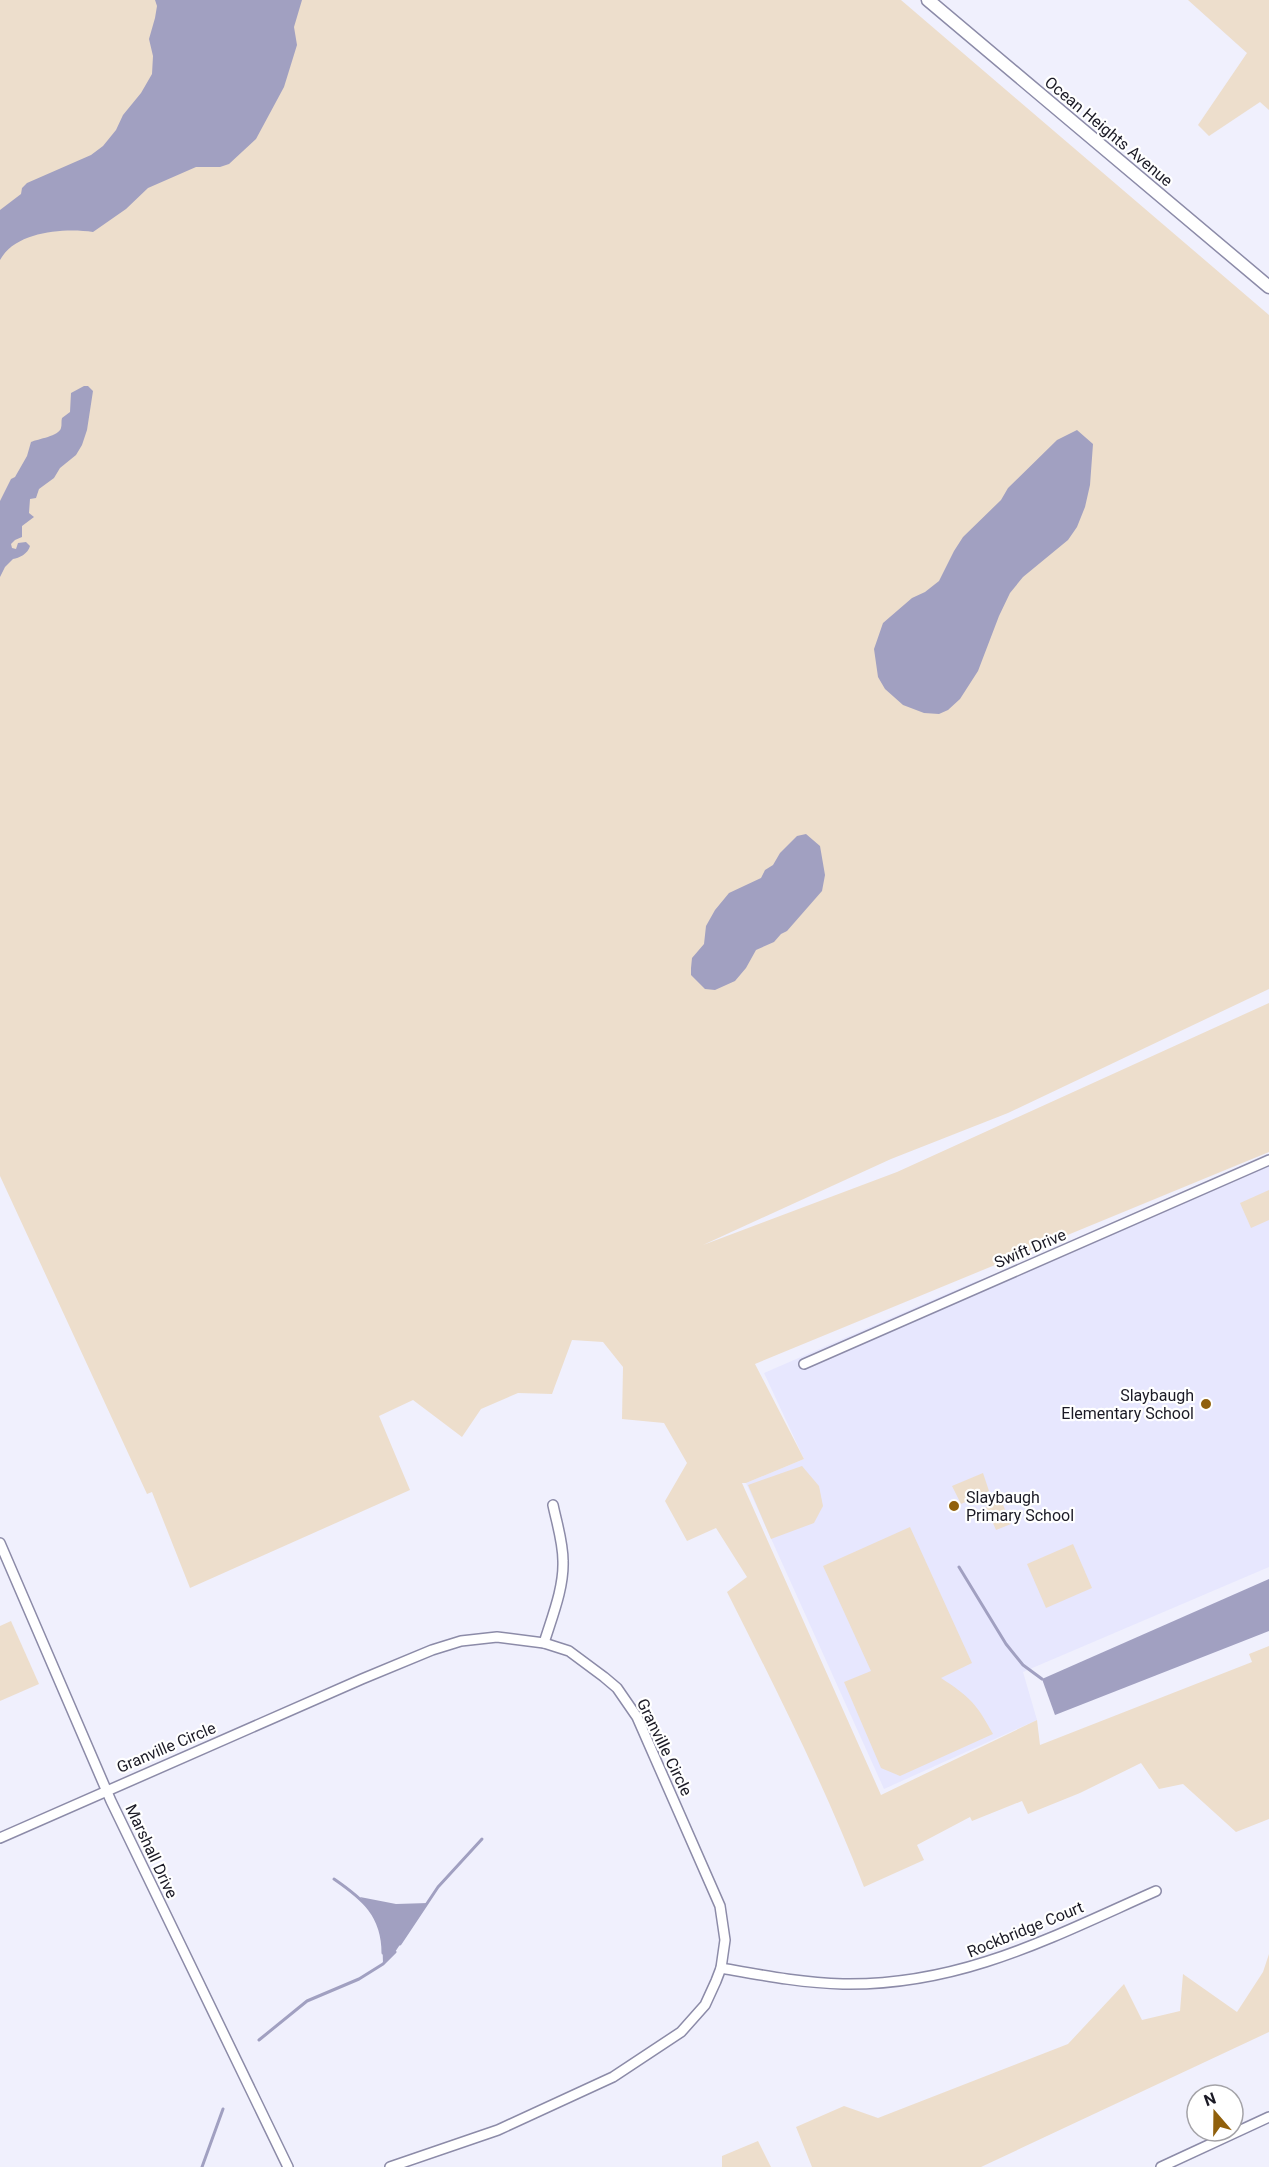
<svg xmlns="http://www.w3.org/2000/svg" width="1269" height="2167" viewBox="0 0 1269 2167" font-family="Roboto,sans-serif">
  <rect width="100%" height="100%" fill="#f0f0fd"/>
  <path fill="#e7e7fe" d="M1269 1160V1567L1023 1672 1037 1720 884 1789 746 1483 804 1459 764 1373 976 1281 1028 1265Z"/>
  <g fill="#eddecc">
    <path d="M0 0H901L1269 315V989L1008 1113 891 1159 703 1245 897 1172 1269 1003V1152L755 1364 804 1459 746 1483H742L881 1795 1037 1720 1040 1745 1252 1662 1249 1654 1269 1646V1819L1236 1832 1183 1784 1159 1789 1141 1763 1080 1793 1028 1814 1022 1801 972 1821 970 1817 917 1845 924 1860 864 1887C825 1786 776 1689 727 1592L747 1577 716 1528 687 1541 665 1501 687 1463 664 1423 622 1419 623 1367 603 1342 572 1340 552 1394 518 1393 481 1409 462 1437 413 1400 379 1416 410 1490 190 1588 152 1492 147 1494 0 1176Z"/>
    <path d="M1188 0H1269V110L1260 102 1209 136 1198 125 1247 53Z"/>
    <path d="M1269 1190V1220L1251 1228 1240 1203Z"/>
    <path d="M802 1466 819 1486 823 1506 814 1523 771 1539 748 1485Z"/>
    <path d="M983 1473 989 1491 961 1504 952 1486Z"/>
    <path d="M1001 1500 1011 1524 996 1530 986 1507Z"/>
    <path d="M910 1527 972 1663 941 1678C970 1697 976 1703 993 1734L900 1776 881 1768 844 1682 871 1671 823 1566Z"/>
    <path d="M1073 1544 1092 1588 1046 1608 1027 1564Z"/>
    <path d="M11 1621 39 1684 0 1701V1626Z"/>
    <path d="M1269 1954V2032L981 2167H812L796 2127 844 2106 878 2118 1068 2044 1124 1984 1142 2020 1180 2011 1183 1974 1237 2012 1263 1972Z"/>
    <path d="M758 2141 771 2167H722V2156Z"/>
  </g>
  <g fill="#a1a0c1">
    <path d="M155 0H302L294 27 297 45 284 87 256 139 229 164 220 167H196L148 188 126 209 93 232C65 228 16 231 0 260V210L21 194 22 188 27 183 91 155 103 146 116 130 123 115 141 93 152 74 153 56 149 39 155 18 157 6Z"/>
    <path d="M84 386H88L93 391 87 430 82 445 76 455 60 468 54 478 39 489 36 498 30 499 29 513 34 517 22 526V537L15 540 11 544 12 548 16 549 18 543 26 542 30 546C28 554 19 558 13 559L5 567 0 577V501L11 479 15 477 27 456 31 442C38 439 59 436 61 428 62 425 61 421 62 418L70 412 71 393Z"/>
    <path d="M1077 430 1093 444 1090 485 1085 507 1077 527 1068 540 1023 577 1010 593 999 616 978 671 960 699 948 710 939 714 924 713 903 705 885 689 878 677 874 649 883 623 912 598 925 592 939 581 954 551 963 537 1001 500 1008 488 1057 440Z"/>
    <path d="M806 834 820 846 825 875 822 891 787 931 781 934 774 942 756 950 746 968 735 981 715 990 705 989 691 975V968L692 958 704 944 706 926 715 910 729 893 761 878 765 870 773 865 780 853 797 836Z"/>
    <path d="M1269 1579V1631L1055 1715 1042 1679Z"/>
    <path d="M360 1897 396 1904 428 1903 395 1952 383 1964C383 1933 379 1922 360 1897Z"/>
  </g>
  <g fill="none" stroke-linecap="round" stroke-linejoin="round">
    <g stroke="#a1a0c1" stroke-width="3">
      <path d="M959 1567 1006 1644 1023 1665 1042 1679"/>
      <path d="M334 1879C363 1899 383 1915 383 1953"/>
      <path d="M400 1944 438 1887 482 1839"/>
      <path d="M259 2040 307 2001 359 1979 383 1964 395 1952"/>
      <path d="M202 2167 223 2109"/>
    </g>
    <defs>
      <g id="street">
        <path d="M804 1364 1269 1160"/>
        <path d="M0 1543 111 1801 288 2167"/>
        <path d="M544 1643C552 1617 564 1588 563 1561 563 1542 557 1524 553 1505"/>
        <path d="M0 1838 362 1679 432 1650 461 1641 497 1637 544 1643 569 1651 604 1677 617 1688 637 1717 720 1906 725 1940 721 1968 716 1981 705 2005 681 2032 613 2077 498 2130 390 2167"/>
        <path d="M721 1968C761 1975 802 1983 843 1984 961 1986 1052 1937 1156 1891"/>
        <path d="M1161 2167 1269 2117"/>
      </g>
      <path id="secondary" d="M928 0 1269 287"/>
    </defs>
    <use href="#street" stroke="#8c8ba8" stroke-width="12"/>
    <use href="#secondary" stroke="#8c8ba8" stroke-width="15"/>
    <use href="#street" stroke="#fff" stroke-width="9"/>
    <use href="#secondary" stroke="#fff" stroke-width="12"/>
  </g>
  <g fill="#90600c" stroke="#fff" stroke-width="2">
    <circle cx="1206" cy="1404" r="6"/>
    <circle cx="954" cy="1506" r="6"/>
  </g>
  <g text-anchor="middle" stroke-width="4.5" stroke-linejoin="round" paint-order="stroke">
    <g font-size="16" fill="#1b1a25" stroke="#fff">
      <text transform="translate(1109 131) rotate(40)" y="6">Ocean Heights Avenue</text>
      <text transform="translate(1030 1248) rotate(-23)" y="6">Swift Drive</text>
      <text transform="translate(166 1747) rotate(-23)" y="6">Granville Circle</text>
      <text transform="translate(665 1747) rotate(64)" y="6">Granville Circle</text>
      <text transform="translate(152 1851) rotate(65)" y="6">Marshall Drive</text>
      <text transform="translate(1025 1929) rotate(-22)" y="6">Rockbridge Court</text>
    </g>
    <g font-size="16" fill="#1b1a25" stroke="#fff" text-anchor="end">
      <text x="1194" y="1401">Slaybaugh<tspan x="1194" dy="18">Elementary School</tspan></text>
      <text x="966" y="1503" text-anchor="start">Slaybaugh<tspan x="966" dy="18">Primary School</tspan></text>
    </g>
  </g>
  <g transform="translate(1215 2113) rotate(340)"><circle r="28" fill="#ffffff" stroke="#a4a3a8" stroke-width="1.5"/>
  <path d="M0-4.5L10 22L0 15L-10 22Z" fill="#90600c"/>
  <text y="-9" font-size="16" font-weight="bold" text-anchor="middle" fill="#1b1a25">N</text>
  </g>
</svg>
